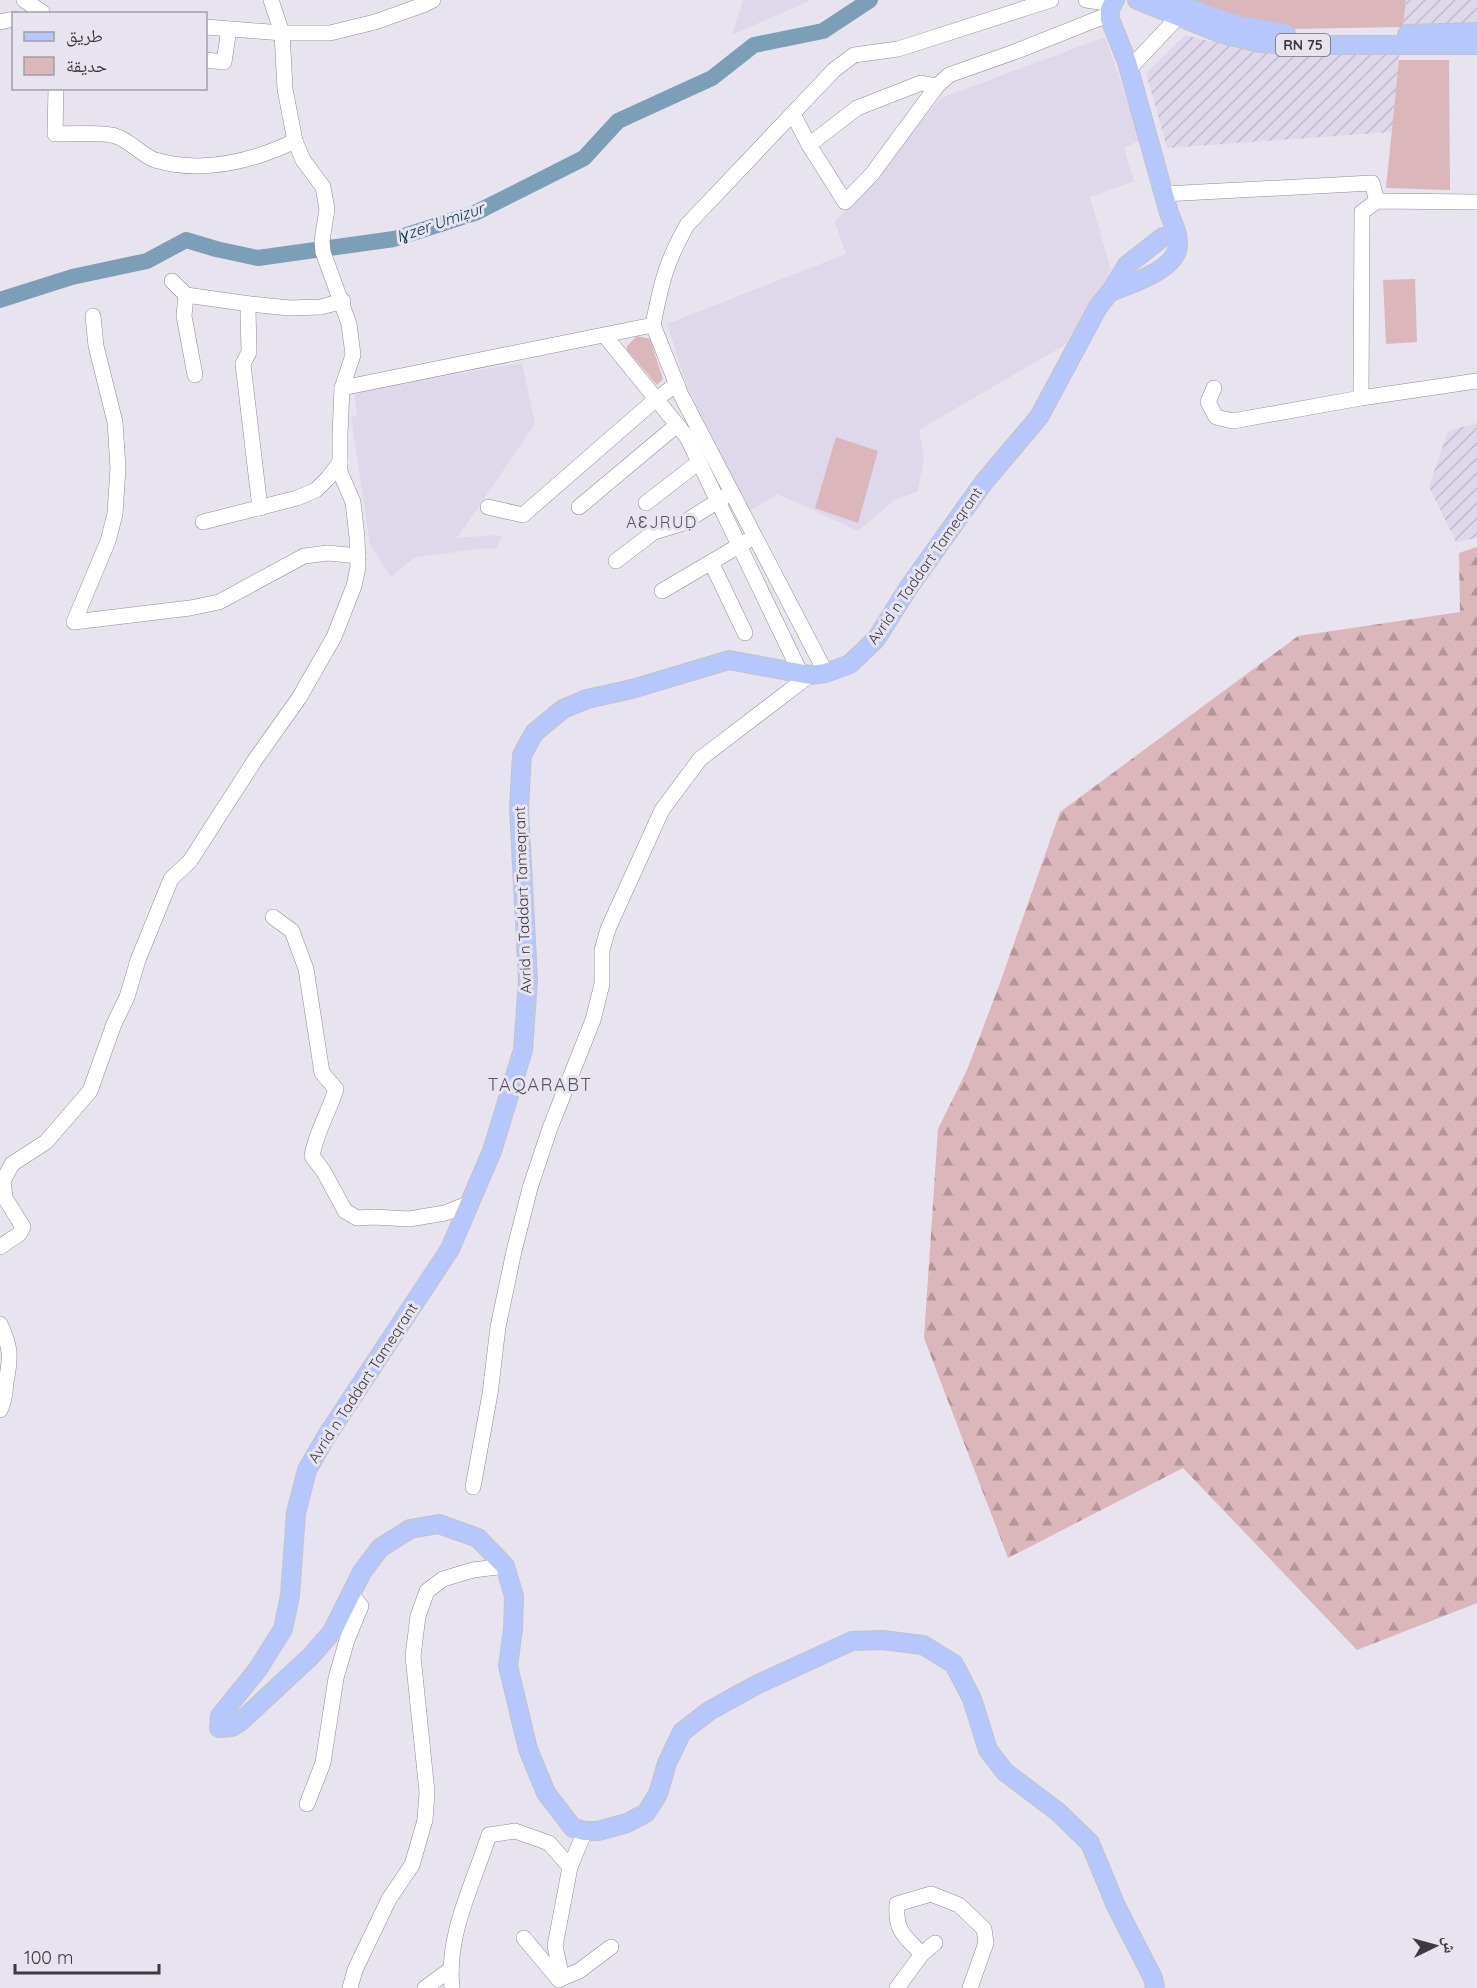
<svg xmlns="http://www.w3.org/2000/svg" width="1477" height="1988" viewBox="0 0 1477 1988" font-family="Quicksand,'Noto Naskh Arabic',sans-serif">
  <defs>
    <pattern id="industrial-furrows" width="10" height="10" patternUnits="userSpaceOnUse" patternTransform="scale(1.5)"><rect width="10" height="10" fill="#dfd8eb"/><path d="M-1 1l2-2M0 10L10 0M9 11l2-2" fill="none" stroke="#c0bacb"/></pattern>
    <pattern id="forest-firs" width="22" height="20" patternUnits="userSpaceOnUse" patternTransform="scale(1.5)"><rect width="22" height="20" fill="#dbb7bc"/><path d="M5 1l3.5 6h-7zM16 11l3.5 6h-7z" fill="#b3969a"/></pattern>
  </defs>
  <rect width="100%" height="100%" fill="#e7e3ef"/>
  <g fill="#dfd8eb">
    <path d="M743 0H811L732 35Z"/>
    <path d="M1105 37 1141 140 1124 148 1134 181 1090 197 1111 270 1065 345 919 430 924 457 918 491 895 500 858 531 778 494 749 511 688 389 667 324 846 254 835 222 941 98Z"/>
    <path d="M522 363 535 424 457 538 496 535 502 537 496 549 487 548 415 557 391 577 370 545 351 416 357 415 354 392Z"/>
  </g>
  <g fill="url(#industrial-furrows)">
    <path d="M1406 0H1477V24L1403 27Z"/>
    <path d="M1185 35 1245 50 1400 51 1392 132 1167 148 1146 73Z"/>
    <path d="M1477 423V538L1456 542 1429 487 1448 431Z"/>
  </g>
  <path fill="url(#forest-firs)" d="M1477 547V1603L1357 1650 1183 1468 1008 1558 924 1338 938 1129 967 1070 1000 983 1060 812 1298 636 1460 612 1459 553Z"/>
  <g fill="#dbb7bc">
    <path d="M1189 0H1406L1403 27 1292 29 1251 22Z"/>
    <path d="M1399 60H1449L1450 190 1386 188Z"/>
    <path d="M1415 279 1417 342 1386 344 1383 280Z"/>
    <path d="M637 336 650 339 663 379 657 385 627 350V346Z"/>
    <path d="M836 437 878 451 858 523 815 508Z"/>
  </g>
  <g fill="none" stroke-linecap="round" stroke-linejoin="round">
    <path stroke="#7b9fb6" stroke-width="16" d="M0 300 72 277 147 261 186 240 216 249 258 258 394 239 475 213 584 158 618 121 712 78 754 45 823 31 870 0"/>
    <defs>
      <g id="minor">
        <path d="M24 0 42 12"/>
        <path d="M1086 0 1113 4"/>
        <path d="M0 22 14 19"/>
        <path d="M206 27 282 33H330L375 22 423 5 433 0"/>
        <path d="M206 60 224 62 229 29"/>
        <path d="M1129 69 1178 17"/>
        <path d="M56 88 55 134C68 134 106 132 115 136 130 140 141 155 155 160 203 174 251 162 295 141"/>
        <path d="M793 114 809 145 845 202 872 174 937 86 949 75 1017 51 1110 14"/>
        <path d="M809 145 857 108 921 83 937 86"/>
        <path d="M1164 194 1372 183 1377 201"/>
        <path d="M172 281 186 295 250 304 289 308 321 307 343 301"/>
        <path d="M186 295 184 316 195 375"/>
        <path d="M250 304 248 310 249 352 243 364 260 508"/>
        <path d="M93 316 96 346 115 422 118 468 115 514 108 541 74 622 190 608 219 602 304 556 328 553 358 556"/>
        <path d="M653 325C661 284 666 262 687 225L834 70 854 55 898 49 1051 0"/>
        <path d="M653 325 681 395 826 673"/>
        <path d="M605 336 687 437 800 672"/>
        <path d="M342 388 653 325"/>
        <path d="M1214 388 1208 402 1216 417 1233 421 1361 398 1477 381"/>
        <path d="M1361 398 1362 212 1377 201 1477 202"/>
        <path d="M646 503 699 462"/>
        <path d="M488 507 523 515 655 400 677 384"/>
        <path d="M579 507 677 425"/>
        <path d="M203 522 297 498 316 490 328 478 340 462"/>
        <path d="M616 561 654 532 683 523 726 496"/>
        <path d="M711 562 745 633"/>
        <path d="M662 591 747 541"/>
        <path d="M273 917 292 931 306 969 322 1073 336 1089C329 1112 316 1132 312 1156L324 1172 345 1211 357 1218 374 1217 409 1219 445 1213 470 1203"/>
        <path d="M0 1247 19 1234 23 1227 5 1198 3 1181 12 1164 46 1142 90 1091 114 1024 127 997 138 960 171 879 190 861 255 760 299 698 334 637 354 586 358 567 357 537 353 502 340 472V435L342 388 353 355 349 324 323 252 322 241 327 209 323 187 303 160 295 141 285 89 282 33 271 0"/>
        <path d="M0 1324C11 1347 11 1357 6 1382 5 1392 5 1401 0 1410"/>
        <path d="M473 1487 490 1394 498 1327 514 1251 530 1188 550 1128 593 1020 602 984V950L608 929 662 810 700 759 810 675"/>
        <path d="M307 1804 323 1763 336 1678 347 1640 361 1606 351 1594"/>
        <path d="M585 1831 570 1867 555 1946 562 1978 579 1971 611 1947"/>
        <path d="M524 1938 559 1980 562 1978"/>
        <path d="M922 1954C904 1936 895 1931 897 1904L931 1894 959 1905 984 1929 986 1943 970 1988"/>
        <path d="M350 1988 355 1970 389 1899 412 1865 425 1820 427 1792 413 1656 418 1616 427 1591 443 1579 473 1570 505 1566"/>
        <path d="M425 1988 451 1969"/>
        <path d="M452 1988C446 1934 473 1885 489 1835L515 1831 549 1843 570 1867"/>
        <path d="M897 1988 922 1954 935 1943"/>
      </g>
      <g id="major">
        <path d="M1137 0 1222 34 1260 43 1310 45H1477"/>
        <path d="M1172 2 1233 24 1286 34"/>
        <path d="M1407 34 1477 32"/>
        <path d="M1110 292C1130 284 1177 270 1178 245 1178 233 1173 223 1169 213L1127 62 1110 19V9L1115 0"/>
        <path d="M1155 1988 1153 1978 1116 1906 1090 1843 1058 1812 1005 1772 988 1750 972 1699 954 1664 923 1645 882 1640 852 1641 756 1685 709 1711 682 1732 667 1763 658 1794 646 1813 627 1823 598 1831H585L573 1828 546 1793 528 1749 508 1666 513 1629 514 1596 505 1566 478 1538 439 1524 410 1529 380 1548 362 1572 332 1632 311 1656 240 1722 232 1727 219 1728 220 1716 258 1669 283 1629 290 1596 296 1513 307 1470 326 1437 450 1249 492 1151 523 1050 528 980 519 808 522 755 534 733 563 709 587 699 632 689 729 660 810 675 826 673 850 664 876 639 909 587 984 482 1039 417 1098 307 1110 292 1127 265 1163 237 1177 234"/>
      </g>
    </defs>
    <use href="#minor" stroke="#908c96" stroke-width="16"/>
    <use href="#major" stroke="#c4c4c5" stroke-width="20"/>
    <use href="#minor" stroke="#fff" stroke-width="15"/>
    <use href="#major" stroke="#b6c7fe" stroke-width="18"/>
  </g>
  <g text-anchor="middle" stroke-width="6" stroke-linejoin="round" paint-order="stroke">
    <rect fill="#e7e3ef" stroke="#6f6d73" stroke-width="1.5" x="1276" y="34" width="54" height="22" rx="4.5"/>
    <g font-size="14" font-weight="bold" fill="#3c3a3e">
      <text x="1303" y="50">RN 75</text>
    </g>
    <g font-size="15" fill="#3c3a3e" stroke="#e7e3ef">
      <text transform="translate(925 566) rotate(-55)" y="5">Avrid n Taddart Tameqrant</text>
      <text transform="translate(523 900) rotate(-92)" y="5">Avrid n Taddart Tameqrant</text>
      <text transform="translate(363 1383) rotate(-57)" y="5">Avrid n Taddart Tameqrant</text>
    </g>
    <g font-size="16" font-style="italic" fill="#03364e" stroke="#e7e3ef">
      <text transform="translate(440 222) rotate(-19)" y="6">Iɣzer Umiẓur</text>
    </g>
    <g font-size="16" letter-spacing="1.5" fill="#59555f" stroke="#e7e3ef">
      <text x="662" y="528">AƐJRUḌ</text>
    </g>
    <g font-size="18" letter-spacing="1.5" fill="#59555f" stroke="#e7e3ef">
      <text x="540" y="1091">TAQARABT</text>
    </g>
  </g>
  <rect x="12" y="12" width="195" height="78" fill="#e7e3ef" stroke="#a39fa8" stroke-width="1.5"/>
  <rect x="24" y="32" width="30" height="9" fill="#b6c7fe" stroke="#a39fa8" stroke-width="1.5"/>
  <text x="66" y="42" font-size="18" fill="#3c3a3e">طريق</text>
  <rect x="24" y="57" width="30" height="18" fill="#dbb7bc" stroke="#a39fa8" stroke-width="1.5"/>
  <text x="66" y="72" font-size="18" fill="#3c3a3e">حديقة</text>
  <g transform="translate(1435 1946) rotate(85)" stroke="#e7e3ef" stroke-width="4.5" paint-order="stroke">
  <path d="M0-4.5L10 22L0 15L-10 22Z" fill="#3c3a3e"/>
  <text y="-9" font-size="16" font-weight="bold" text-anchor="middle" fill="#3c3a3e">ش</text>
  </g>
  <path d="M15 1964v9h144v-9" fill="none" stroke="#3c3a3e" stroke-width="3"/>
  <text x="24" y="1964" font-size="18" fill="#3c3a3e" stroke="#e7e3ef" stroke-width="4.5" paint-order="stroke">100 m</text>
</svg>
